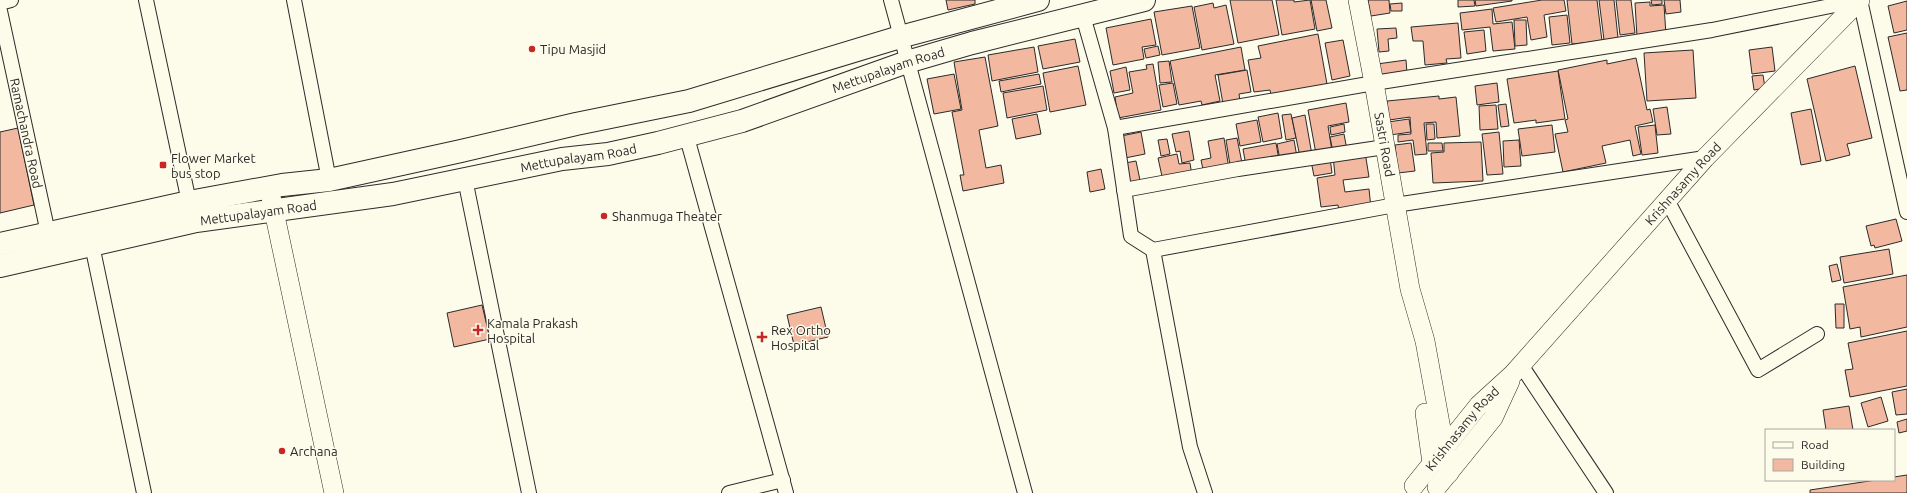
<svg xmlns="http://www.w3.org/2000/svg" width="1907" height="493" viewBox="0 0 1907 493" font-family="Ubuntu,sans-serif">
  <rect width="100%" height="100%" fill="#fdfbea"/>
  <g fill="#f2b8a0" stroke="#2b2b2b">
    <path d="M946 0H975V4L948 10Z"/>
    <path d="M1230 0H1272L1279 35 1238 43Z"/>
    <path d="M1276 0H1294V2L1310 0 1315 29 1282 35Z"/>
    <path d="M1311 0H1326L1332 28 1317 31Z"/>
    <path d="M1368 0H1389L1390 13 1371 16Z"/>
    <path d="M1458 0H1474L1475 6 1458 7Z"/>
    <path d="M1475 0H1512V1L1476 6Z"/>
    <path d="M1542 0H1564L1566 11 1544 15 1547 37 1531 40 1527 17 1496 22 1493 8Z"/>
    <path d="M1567 0H1597L1602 41 1572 44Z"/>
    <path d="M1599 0H1614L1618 38 1604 40Z"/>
    <path d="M1616 0H1631L1635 33 1620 35Z"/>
    <path d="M1651 0H1662V4L1652 5Z"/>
    <path d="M1664 0H1680L1681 12 1666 14Z"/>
    <path d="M1907 1V30L1894 33 1888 6Z"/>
    <path d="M1650 2V6L1664 5 1666 35 1637 37 1635 3Z"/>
    <path d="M1213 3 1214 8 1226 5 1234 44 1202 50 1194 7Z"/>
    <path d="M1402 3V11H1391L1390 4Z"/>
    <path d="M1192 6 1200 48 1162 55 1154 12Z"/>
    <path d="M1492 9 1493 24 1512 22 1515 49 1493 51 1490 27 1462 30 1460 13Z"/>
    <path d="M1567 15 1570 43 1552 45 1549 17Z"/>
    <path d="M1151 19 1156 45 1142 47 1144 59 1113 65 1106 28Z"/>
    <path d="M1514 20H1526L1527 45 1515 46Z"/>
    <path d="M1458 23 1461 58 1446 59 1447 63 1425 65 1423 41H1413L1411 27Z"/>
    <path d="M1396 28 1397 38 1388 39 1389 51 1379 52 1377 29Z"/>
    <path d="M1484 30 1486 51 1467 54 1464 32Z"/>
    <path d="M1907 33V90L1900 91 1888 37Z"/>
    <path d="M1318 34 1327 84 1271 95 1270 90 1254 92 1248 60 1261 58 1258 46Z"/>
    <path d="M1075 39 1080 62 1043 69 1038 46Z"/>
    <path d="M1343 40 1350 76 1332 80 1325 43Z"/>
    <path d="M1158 46 1160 55 1146 58 1144 49Z"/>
    <path d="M1034 47 1038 72 992 81 988 55Z"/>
    <path d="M1241 47 1245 70 1215 75 1220 101 1202 105 1201 101 1179 105 1170 61Z"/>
    <path d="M1772 47 1775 71 1752 74 1749 50Z"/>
    <path d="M1693 50 1696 98 1647 101 1644 53Z"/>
    <path d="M985 57 998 126 979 130 986 168 1001 165 1004 183 963 191 960 175H964L952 112 962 110 954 62Z"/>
    <path d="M1636 58 1647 110 1650 109 1653 122 1635 126 1641 154 1633 156 1630 140 1602 146 1606 163 1563 172 1555 134 1568 132 1565 120 1568 119 1558 70 1607 60V64Z"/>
    <path d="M1406 60 1407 73 1379 77 1377 64Z"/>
    <path d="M1169 61 1172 82 1160 83 1158 62Z"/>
    <path d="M1153 64 1161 110 1118 118 1115 97 1133 93 1129 72 1147 69 1146 65Z"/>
    <path d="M1078 66 1086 105 1050 112 1043 73Z"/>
    <path d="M1855 66 1872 138 1847 144 1850 155 1826 161 1807 79Z"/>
    <path d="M1126 67 1130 90 1114 93 1110 71Z"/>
    <path d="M1247 70 1251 92 1239 94 1240 101 1223 104 1218 75Z"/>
    <path d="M1558 71 1565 119 1536 123V120L1514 123 1507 79Z"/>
    <path d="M954 74 961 109 934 114 927 79Z"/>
    <path d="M1039 74 1041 84 1001 92 999 81Z"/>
    <path d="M1763 75 1765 88 1754 90 1752 76Z"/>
    <path d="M1173 83 1177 104 1163 107 1159 85Z"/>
    <path d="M1497 83 1499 102 1477 105 1475 86Z"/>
    <path d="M1043 86 1047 110 1007 118 1003 93Z"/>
    <path d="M1439 96V99L1456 97 1460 136 1437 138 1436 122 1424 123 1427 154 1415 155 1413 140 1398 142V135L1411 134 1410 117 1389 120 1387 101Z"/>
    <path d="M1346 103 1349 122 1328 126 1332 151 1316 154 1308 110Z"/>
    <path d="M1506 104 1509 126 1501 127 1498 105Z"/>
    <path d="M1496 105 1498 129 1480 130 1479 106Z"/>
    <path d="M1667 107 1671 134 1657 135 1653 109Z"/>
    <path d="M1811 109 1821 161 1801 165 1791 113Z"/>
    <path d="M1278 113 1282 138 1263 142 1258 117Z"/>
    <path d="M1037 114 1041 134 1016 139 1012 119Z"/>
    <path d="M1291 114 1296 138 1286 140 1282 115Z"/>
    <path d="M1305 115 1312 155 1300 157 1292 118Z"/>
    <path d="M1409 119 1411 132 1390 135 1388 122Z"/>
    <path d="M1257 120 1261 142 1240 146 1236 124Z"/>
    <path d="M1344 124 1345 132 1331 135 1330 127Z"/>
    <path d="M1426 124H1434L1435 139 1427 140Z"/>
    <path d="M1552 125 1555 152 1522 156 1518 129Z"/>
    <path d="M1655 125 1658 153 1642 155 1638 127Z"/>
    <path d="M18 128 34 205 0 213V132Z"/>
    <path d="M1189 131 1194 160 1182 163 1180 151 1176 152 1172 134Z"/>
    <path d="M1141 132 1145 154 1125 158 1121 136Z"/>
    <path d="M1499 132 1503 174 1487 175 1482 134Z"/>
    <path d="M1344 134 1347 150 1333 152 1330 137Z"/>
    <path d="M1224 138 1229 169 1204 174 1201 160 1211 158 1208 141Z"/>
    <path d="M1237 138 1242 163 1230 165 1226 140Z"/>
    <path d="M1167 139 1170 154 1161 156 1158 140Z"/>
    <path d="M1294 140 1297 157 1280 160 1277 144Z"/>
    <path d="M1519 140 1521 166 1504 167 1503 141Z"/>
    <path d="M1481 142 1483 181 1433 183 1431 153 1444 152V143Z"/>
    <path d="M1276 143 1279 160 1246 166 1243 149Z"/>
    <path d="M1411 143 1415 171 1398 173 1395 145Z"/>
    <path d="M1428 143H1442L1443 151H1428Z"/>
    <path d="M1365 152 1369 177 1343 180 1345 192 1369 189 1371 208 1339 212 1338 205 1321 207 1317 178 1335 175 1333 156Z"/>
    <path d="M1177 154 1179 164 1190 163 1192 176 1163 181 1158 158Z"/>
    <path d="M1330 158 1332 173 1314 176 1311 161Z"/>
    <path d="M1136 161 1141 185 1129 187 1125 163Z"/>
    <path d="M1101 169 1105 189 1090 192 1087 172Z"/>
    <path d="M1896 219 1902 241 1875 248 1874 245 1871 246 1866 226Z"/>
    <path d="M1889 249 1893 274 1844 283 1840 257Z"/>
    <path d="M1837 264 1841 280 1832 282 1829 266Z"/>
    <path d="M1907 275V327L1861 337 1860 327 1850 329 1843 287Z"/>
    <path d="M1835 304H1844V328H1836Z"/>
    <path d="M482 305 490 339 454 347 447 313Z"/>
    <path d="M821 307 828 337 794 345 787 315Z"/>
    <path d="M1907 331V386L1850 397 1845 370 1853 369 1848 343Z"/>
    <path d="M1907 389V414L1896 415 1892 392Z"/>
    <path d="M1881 397 1888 421 1868 427 1861 403Z"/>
    <path d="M1849 406 1853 430H1826L1823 410Z"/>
    <path d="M1907 419V431L1899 433 1897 422Z"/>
    <path d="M1907 475V493H1810V490L1876 480H1894V477Z"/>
  </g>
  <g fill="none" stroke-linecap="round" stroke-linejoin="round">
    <defs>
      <g id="street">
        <path d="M146 0 189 202"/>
        <path d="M294 0 329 180"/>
        <path d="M891 0 1025 493"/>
        <path d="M0 3 11 0"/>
        <path id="s1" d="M0 11 48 233"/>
        <path d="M1083 16 1115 128 1131 236 1153 250 1190 447 1205 493"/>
        <path d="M1115 128 1374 83 1712 30 1860 0 1907 212"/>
        <path d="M686 134 786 493"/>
        <path d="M465 179 529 493"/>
        <path d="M1124 190 1238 169 1385 147"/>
        <path d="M1667 200 1758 370 1817 334"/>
        <path d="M92 245 144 493"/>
        <path d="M1153 250 1395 205 1705 158"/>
        <path d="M1521 365 1606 493"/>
        <path d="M729 493 783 480"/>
      </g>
      <g id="secondary">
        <path id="s2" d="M1358 0 1374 83 1410 289 1425 341 1449 473"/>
        <path d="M271 197 334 493"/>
        <path d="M1425 413 1432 463"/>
        <path id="s3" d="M1414 486 1479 405 1513 374 1705 158 1860 0"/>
        <path d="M1437 487 1493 418 1510 381"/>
      </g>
      <g id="highway">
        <path d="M0 244 189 202 282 185 329 180 461 151 576 124 689 101 900 37 1038 0"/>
        <path id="s4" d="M0 266 196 221 393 194 562 159 608 154 658 143 742 121 907 62 972 43 1144 0"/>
      </g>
    </defs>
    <use href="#street" stroke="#2b2b2b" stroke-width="16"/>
    <use href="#secondary" stroke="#2b2b2b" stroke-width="20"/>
    <use href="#highway" stroke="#2b2b2b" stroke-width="24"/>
    <use href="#street" stroke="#fdfbea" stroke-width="14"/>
    <use href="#secondary" stroke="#fdfbea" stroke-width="19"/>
    <use href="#highway" stroke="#fdfbea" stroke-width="22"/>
  </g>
  <g fill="#c62828" stroke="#fdfbea" stroke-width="1.5">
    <circle cx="532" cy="49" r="4"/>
    <rect x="159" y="161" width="8" height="8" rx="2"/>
    <circle cx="604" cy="216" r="4"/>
    <path d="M476 324h4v4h4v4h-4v4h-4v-4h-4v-4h4z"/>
    <path d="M760 331h4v4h4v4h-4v4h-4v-4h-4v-4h4z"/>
    <circle cx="282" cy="451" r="4"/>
  </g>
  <g text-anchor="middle" stroke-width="3" stroke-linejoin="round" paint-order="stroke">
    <g font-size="13" fill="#2b2b2b" stroke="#fdfbea" text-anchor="start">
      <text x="540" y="54">Tipu Masjid</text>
      <text x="171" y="163">Flower Market<tspan x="171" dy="15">bus stop</tspan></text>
      <text x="612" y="221">Shanmuga Theater</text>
      <text x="487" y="328">Kamala Prakash<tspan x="487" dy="15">Hospital</tspan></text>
      <text x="771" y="335">Rex Ortho<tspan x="771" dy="15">Hospital</tspan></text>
      <text x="290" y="456">Archana</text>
    </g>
    <g font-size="13" fill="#2b2b2b" stroke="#fdfbea">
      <text dy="5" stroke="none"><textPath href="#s4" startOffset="912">Mettupalayam Road</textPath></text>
      <text dy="5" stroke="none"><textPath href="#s1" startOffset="125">Ramachandra Road</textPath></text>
      <text dy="5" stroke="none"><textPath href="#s2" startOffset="147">Sastri Road</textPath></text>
      <text dy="5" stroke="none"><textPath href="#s4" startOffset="589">Mettupalayam Road</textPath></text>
      <text dy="5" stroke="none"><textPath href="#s3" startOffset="405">Krishnasamy Road</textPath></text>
      <text dy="5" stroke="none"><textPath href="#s4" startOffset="264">Mettupalayam Road</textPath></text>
      <text dy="5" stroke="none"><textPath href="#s3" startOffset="75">Krishnasamy Road</textPath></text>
    </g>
  </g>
  <rect x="1765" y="429" width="130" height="52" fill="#fdfbea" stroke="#a9a89e"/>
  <rect x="1773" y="442" width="20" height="6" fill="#fdfbea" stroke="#a9a89e"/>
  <text x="1801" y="449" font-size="12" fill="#2b2b2b">Road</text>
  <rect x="1773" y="459" width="20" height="12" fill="#f2b8a0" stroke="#a9a89e"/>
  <text x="1801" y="469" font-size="12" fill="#2b2b2b">Building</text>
</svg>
